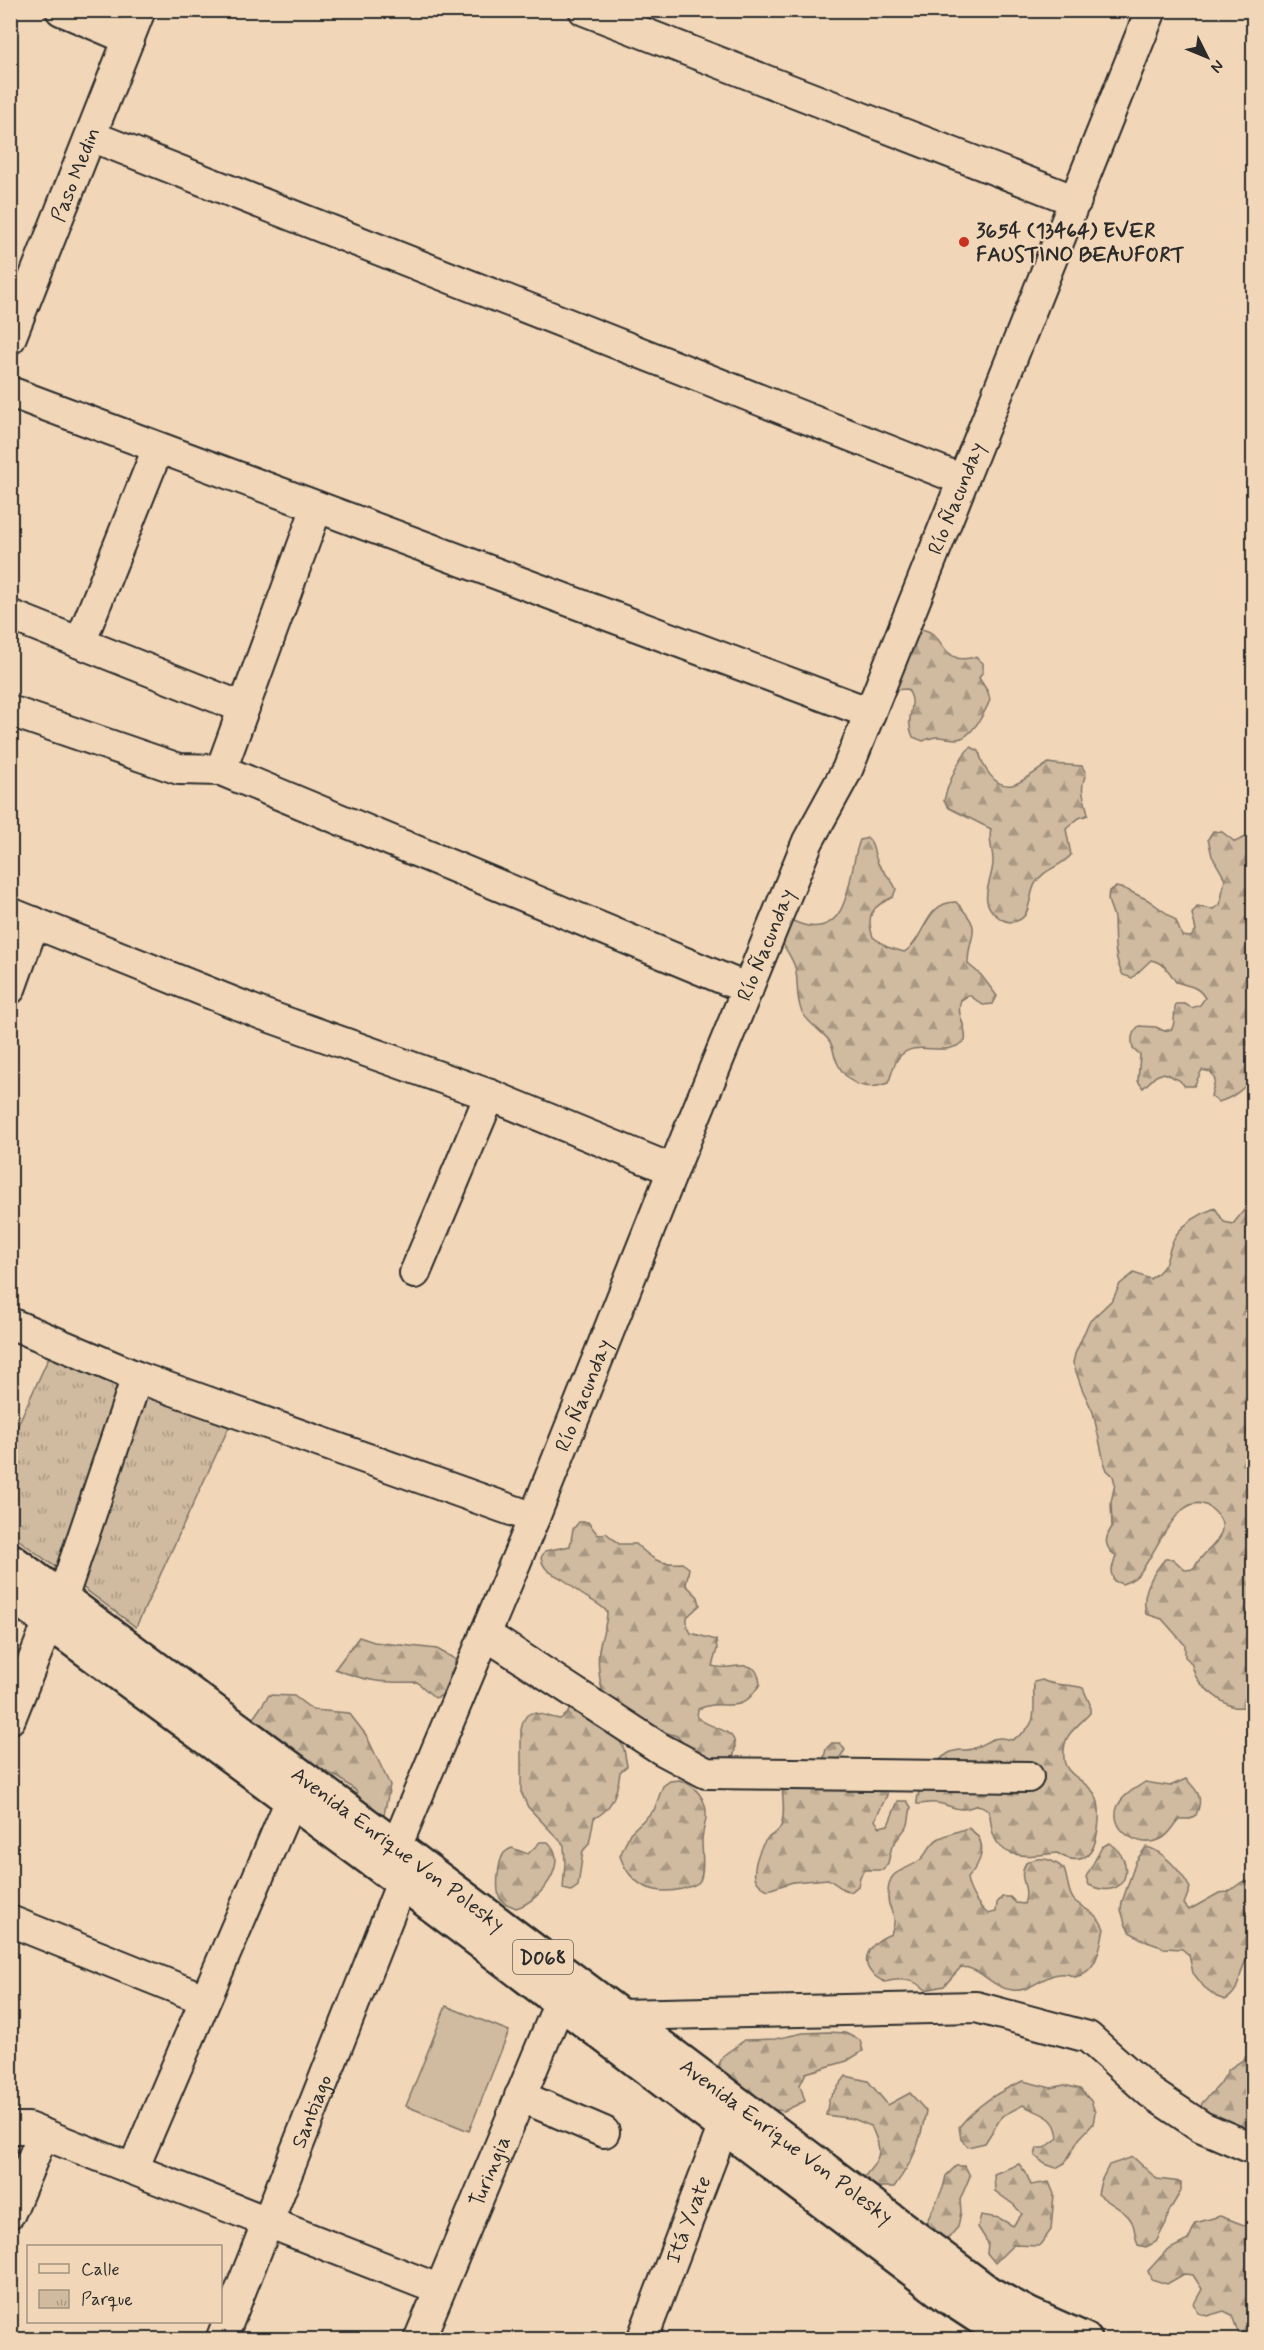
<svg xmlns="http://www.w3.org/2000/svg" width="1264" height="2350" viewBox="0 0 1264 2350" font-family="Mynerve,sans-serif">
  <defs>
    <pattern id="forest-firs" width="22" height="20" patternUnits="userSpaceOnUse" patternTransform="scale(1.5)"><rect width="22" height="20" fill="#d0bba0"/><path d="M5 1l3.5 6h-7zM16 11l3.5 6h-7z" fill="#a99883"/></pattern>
    <pattern id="park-tufts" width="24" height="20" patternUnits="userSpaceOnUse" patternTransform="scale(1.5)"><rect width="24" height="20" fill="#d0bba0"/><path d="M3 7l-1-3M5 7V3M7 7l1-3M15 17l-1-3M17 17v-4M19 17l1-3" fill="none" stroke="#a99883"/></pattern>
  </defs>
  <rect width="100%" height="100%" fill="#f1d7b8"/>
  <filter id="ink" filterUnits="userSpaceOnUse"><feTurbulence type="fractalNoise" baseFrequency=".0167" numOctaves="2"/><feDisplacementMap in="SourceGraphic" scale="12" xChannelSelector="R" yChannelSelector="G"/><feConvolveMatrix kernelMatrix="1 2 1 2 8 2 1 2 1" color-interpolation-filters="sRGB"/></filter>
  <g filter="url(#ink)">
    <g fill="url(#forest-firs)" stroke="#7e7366" stroke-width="1.5">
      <path d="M919 629C940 630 940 652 957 658 962 660 970 658 976 657L983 663V671L979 678 988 692 990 700C985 712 971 740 956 739 940 738 940 734 923 741L913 737C903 716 920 705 907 689L889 690Z"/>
      <path d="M971 747 979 751C982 765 993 788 1012 785 1022 783 1041 768 1049 763 1062 766 1070 764 1082 766L1086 774C1078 792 1086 799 1088 815L1079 818 1066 829 1071 855C1061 867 1043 869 1035 884 1029 894 1031 915 1019 920 1013 923 1006 922 1001 919 974 901 993 884 993 861 993 849 988 841 991 829L949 808 944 801C947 787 959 756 971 747Z"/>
      <path d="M1253 784V1075C1246 1088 1233 1098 1218 1102L1211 1096 1215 1080 1211 1072 1202 1070 1194 1086H1185L1179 1080 1164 1073 1156 1076 1143 1088 1138 1081 1140 1054 1133 1049C1131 1039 1131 1033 1139 1026L1156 1027 1164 1031 1172 1029C1176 1020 1173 1013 1176 1004H1185L1192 1008 1200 1005 1205 998C1198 986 1189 986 1176 982 1169 971 1164 963 1151 960L1132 978 1123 975C1113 957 1115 939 1114 919 1113 908 1106 905 1109 891L1116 887 1125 889 1148 900 1169 915 1176 921 1182 936 1191 937 1196 930 1192 914 1197 907 1213 909 1220 905 1225 879 1212 856 1208 839 1213 831 1222 832 1235 842 1250 835C1254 824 1250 806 1248 794Z"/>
      <path d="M868 838C875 846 873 855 879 865 884 873 892 879 896 889L893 897C873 906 865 914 873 937L887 947 904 952C926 939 924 902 956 902 986 933 968 931 968 964L981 975 997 996 993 1004 983 1005 969 995 961 1000C955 1016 968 1026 965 1041 942 1060 917 1037 899 1057 893 1064 892 1075 888 1083 864 1092 846 1084 836 1060 833 1054 834 1048 830 1042 823 1031 809 1025 802 1012 795 997 799 982 795 967 792 958 786 950 782 942L790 920C796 922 802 925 808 926 853 933 848 868 860 840Z"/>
      <path d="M1253 1199 1254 1706C1247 1706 1241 1708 1234 1707 1222 1703 1203 1688 1196 1677 1191 1667 1195 1665 1185 1657V1645L1162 1619 1146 1614C1141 1594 1152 1574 1165 1559H1173L1185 1570 1194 1569C1200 1553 1216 1548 1221 1533 1224 1524 1221 1519 1215 1512 1181 1477 1155 1558 1138 1575 1134 1579 1128 1582 1122 1584L1114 1581 1111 1572 1116 1556C1104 1547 1104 1539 1112 1527L1111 1502 1115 1484 1113 1476 1107 1470 1104 1462 1093 1412 1082 1389 1073 1363 1075 1354 1089 1322 1113 1299 1120 1284 1134 1273 1150 1279C1173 1264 1164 1255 1176 1235 1184 1223 1202 1213 1215 1208L1224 1222 1233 1224Z"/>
      <path d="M579 1522H588L598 1535 606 1533 619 1544H636C653 1560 659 1565 682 1563L689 1568 686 1585 698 1597 700 1605 687 1617V1626L691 1633 716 1640 717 1649 712 1666C731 1673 757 1652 760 1684 738 1720 726 1696 698 1709L697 1717C713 1732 741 1726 734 1755L727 1761 718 1762 688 1750 677 1736 660 1731 604 1699C600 1683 596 1662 600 1645 602 1634 607 1625 607 1612 600 1603 589 1600 580 1593 574 1589 570 1584 564 1580 553 1573 544 1572 541 1558L545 1551 570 1546 573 1529Z"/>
      <path d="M359 1637 374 1642 437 1649 455 1659 457 1690 435 1698 417 1682C383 1683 367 1682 335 1669Z"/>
      <path d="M1042 1680C1055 1687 1069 1683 1083 1688L1090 1704V1713C1075 1730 1062 1733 1064 1759 1065 1775 1086 1781 1094 1793 1102 1805 1099 1826 1096 1839 1094 1847 1091 1855 1083 1858 1074 1862 1065 1858 1057 1853 1028 1856 996 1863 991 1824 990 1818 991 1812 985 1808 977 1802 971 1809 963 1809 954 1810 945 1803 936 1803 929 1802 923 1804 917 1804 916 1789 935 1760 949 1753 956 1749 965 1751 972 1749 989 1743 991 1734 1012 1740 1042 1724 1032 1711 1034 1682Z"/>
      <path d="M269 1695 294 1696 313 1710 349 1713 366 1735 390 1785 384 1815 361 1804 356 1791 339 1778 318 1768 295 1761 252 1720Z"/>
      <path d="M576 1700 608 1719 624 1749 627 1766 620 1772C618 1789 612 1811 594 1818L589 1844 583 1851 578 1886 571 1891 563 1889 565 1863 564 1845 528 1807 521 1792V1730C526 1701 541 1717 560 1719L567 1714Z"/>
      <path d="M832 1743H840L845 1750 840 1757 839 1766 888 1786 887 1795 875 1820 879 1827 888 1825 898 1801H907L911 1807 908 1825 892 1846 888 1863 883 1870H864L860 1877 858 1886 851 1892 843 1889 828 1879 793 1882 768 1890C762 1887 757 1884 755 1877 753 1867 760 1845 768 1838 774 1833 778 1833 781 1826 786 1812 782 1797 782 1784L822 1766 826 1749Z"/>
      <path d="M1186 1779C1198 1791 1204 1798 1196 1815L1189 1819H1180C1173 1826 1170 1835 1161 1839 1138 1851 1104 1826 1120 1802 1126 1792 1137 1788 1145 1782L1170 1786Z"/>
      <path d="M679 1780C695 1784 708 1800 706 1818 705 1826 702 1833 702 1841 702 1851 705 1874 699 1882 695 1886 688 1887 682 1889 653 1896 630 1885 620 1856L630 1833 654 1810 663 1786 670 1781Z"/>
      <path d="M968 1828C990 1841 982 1863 967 1878 969 1891 978 1906 988 1914L996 1912 997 1903 1002 1897H1010L1016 1903 1024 1904C1031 1885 1016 1880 1026 1863 1041 1855 1052 1859 1064 1869 1068 1879 1068 1896 1076 1902 1088 1912 1099 1914 1104 1929 1099 1950 1098 1971 1075 1977 1050 1964 1034 1994 1012 1990 990 1987 981 1967 961 1967L944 1986 926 1990C914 1979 901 1978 885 1982 855 1968 865 1944 891 1934 900 1912 887 1913 888 1895 888 1867 904 1873 920 1860 927 1854 930 1844 938 1839 945 1835 959 1831 968 1828Z"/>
      <path d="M540 1842H548C571 1863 539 1902 516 1908 512 1906 505 1904 502 1901 494 1894 498 1862 504 1853 506 1851 509 1849 512 1848L528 1854Z"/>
      <path d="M1109 1843C1139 1863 1126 1903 1089 1885L1086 1877 1102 1847Z"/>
      <path d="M1146 1847C1163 1850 1182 1873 1190 1888L1184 1904 1189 1910 1219 1893 1228 1892 1242 1882 1253 1881V1960L1249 1956C1237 1970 1243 1991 1225 2000L1217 1997 1204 1987 1193 1973 1189 1955 1182 1949 1164 1948 1147 1942 1131 1933 1126 1926 1121 1910 1122 1902 1136 1861Z"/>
      <path d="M828 2032 845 2033 860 2040 863 2051 847 2061 806 2073 800 2085 805 2101 784 2111 764 2108 717 2068 724 2055 745 2040 775 2039 803 2033Z"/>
      <path d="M1253 2049V2166L1223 2149 1213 2148 1206 2144 1200 2111 1202 2103 1220 2084 1229 2069 1243 2060Z"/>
      <path d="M846 2076 868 2081 888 2105 910 2093 926 2111C919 2146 915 2158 894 2187H873L864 2177C882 2156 883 2152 871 2126L854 2119 826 2115 829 2099Z"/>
      <path d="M1023 2081 1051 2088 1064 2085 1080 2089 1091 2101 1095 2112 1093 2124 1079 2139 1065 2163 1056 2168 1045 2164 1035 2156 1037 2148H1045L1058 2138C1056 2114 1040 2115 1023 2105L1002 2116 985 2143 968 2147 961 2139 959 2127C977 2105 997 2092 1023 2081Z"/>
      <path d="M1133 2157 1157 2179 1181 2182V2191L1169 2211 1166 2223 1156 2242 1146 2247 1138 2245C1135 2238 1135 2228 1132 2222 1126 2210 1108 2203 1098 2194L1101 2181 1109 2165Z"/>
      <path d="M1019 2164 1026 2173 1031 2185 1049 2182 1054 2194 1051 2230 1039 2246 1013 2245 995 2263 987 2253 988 2243 978 2227 981 2215 999 2218 1013 2226 1022 2214 1014 2205 995 2191 994 2174Z"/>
      <path d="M956 2166H965L970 2176 960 2200 961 2212 958 2227 946 2241 924 2233 928 2219 943 2188 946 2176Z"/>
      <path d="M1220 2216 1244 2225H1253V2339C1237 2340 1237 2328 1232 2315L1224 2311 1207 2316 1198 2313 1194 2304 1202 2289 1193 2275 1184 2274 1167 2284 1151 2279 1148 2271 1166 2251 1188 2240 1196 2223Z"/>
    </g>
    <path fill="url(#park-tufts)" stroke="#7e7366" stroke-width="1.5" d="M49 1357 229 1427 136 1627 11 1534V1440Z"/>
    <path fill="#d0bba0" stroke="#7e7366" stroke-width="1.5" d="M446 2006 509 2031 469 2131 406 2106Z"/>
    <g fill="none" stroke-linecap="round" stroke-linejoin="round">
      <defs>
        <g id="minor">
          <path d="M61 10 129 39"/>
          <path d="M584 10 1076 201"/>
          <path d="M91 136 963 480"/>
          <path id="s1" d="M10 339 140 10"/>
          <path d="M10 392 870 713"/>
          <path d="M10 615 244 708"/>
          <path d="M80 643 158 448"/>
          <path d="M10 711 179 769 221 770 748 989"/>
          <path d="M221 770 317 507"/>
          <path d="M10 913 262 1014 490 1095 673 1170"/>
          <path d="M10 989 34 922"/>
          <path d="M415 1273 490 1095"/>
          <path d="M10 1323 137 1377 534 1518"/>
          <path d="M485 1634 661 1749 706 1773 1028 1777"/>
          <path d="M10 1719 49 1621 62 1599 137 1377"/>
          <path d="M10 1921 204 1999"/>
          <path d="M620 2015 976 2007 1088 2037 1151 2093 1202 2127 1254 2149"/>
          <path d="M520 2096 604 2132"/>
          <path d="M10 2128H28L438 2289"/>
          <path d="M133 2169 291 1800"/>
          <path d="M10 2213 43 2134"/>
          <path id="s2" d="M221 2340 402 1882 396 1847 534 1518 673 1170 808 841 847 770 1151 10"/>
          <path id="s3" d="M419 2340 560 2002"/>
          <path id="s4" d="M642 2340 732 2104"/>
        </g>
        <g id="major">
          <path id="s5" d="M10 1560 396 1847 988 2293 1027 2314 1085 2340"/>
          <path d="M10 1593 402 1882 949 2297 978 2316 1023 2340"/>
        </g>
      </defs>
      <use href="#minor" stroke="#2b2b2b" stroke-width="34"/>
      <use href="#major" stroke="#2b2b2b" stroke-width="38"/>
      <use href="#minor" stroke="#f1d7b8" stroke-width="30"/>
      <use href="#major" stroke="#f1d7b8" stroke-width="33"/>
    </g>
  </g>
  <circle fill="#c8321e" stroke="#f1d7b8" stroke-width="2" cx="964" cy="242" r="6"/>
  <g text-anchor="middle" stroke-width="4.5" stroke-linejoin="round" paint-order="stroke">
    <rect fill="#f1d7b8" stroke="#665f55" stroke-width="1.5" x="513" y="1940" width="60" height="34" rx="4.5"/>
    <g font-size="20" font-weight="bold" fill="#2b2b2b">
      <text x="543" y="1964">D068</text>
    </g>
    <g font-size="21" fill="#2b2b2b" stroke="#f1d7b8">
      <text dy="7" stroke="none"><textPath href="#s1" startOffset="177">Paso Medin</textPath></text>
      <text dy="7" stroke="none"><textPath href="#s2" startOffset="1989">Río Ñacunday</textPath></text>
      <text dy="7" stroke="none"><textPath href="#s2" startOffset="1503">Río Ñacunday</textPath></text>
      <text dy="7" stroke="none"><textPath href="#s2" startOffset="1017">Río Ñacunday</textPath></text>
      <text dy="7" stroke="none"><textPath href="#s5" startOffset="484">Avenida Enrique Von Polesky</textPath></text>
      <text dy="7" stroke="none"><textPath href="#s2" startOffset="246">Santiago</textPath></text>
      <text dy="7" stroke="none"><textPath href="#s5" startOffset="970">Avenida Enrique Von Polesky</textPath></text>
      <text dy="7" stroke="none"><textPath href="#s3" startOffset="183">Turingia</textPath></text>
      <text dy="7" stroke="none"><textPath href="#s4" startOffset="129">Itá Yvate</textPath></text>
    </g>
    <g font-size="21" font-weight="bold" fill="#2b2b2b" stroke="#f1d7b8" text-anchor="start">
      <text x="976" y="237">3654 (13464) EVER<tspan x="976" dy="24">FAUSTINO BEAUFORT</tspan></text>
    </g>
  </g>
  <rect width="1264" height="2350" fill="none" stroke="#f1d7b8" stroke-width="36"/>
  <rect x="18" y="18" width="1228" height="2314" fill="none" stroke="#2b2b2b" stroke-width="2" filter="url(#ink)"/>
  <rect x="27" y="2245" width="195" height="78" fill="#f1d7b8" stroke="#a29280" stroke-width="1.5"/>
  <rect x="39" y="2264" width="30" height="9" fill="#f1d7b8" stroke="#a29280" stroke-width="1.5"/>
  <text x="81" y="2275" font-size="18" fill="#2b2b2b">Calle</text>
  <rect x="39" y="2290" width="30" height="18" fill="url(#park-tufts)" stroke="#a29280" stroke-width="1.5"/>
  <text x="81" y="2305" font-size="18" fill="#2b2b2b">Parque</text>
  <g transform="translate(1207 57) rotate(133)" stroke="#f1d7b8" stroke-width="4.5" paint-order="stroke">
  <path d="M0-4.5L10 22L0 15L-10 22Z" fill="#2b2b2b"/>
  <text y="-9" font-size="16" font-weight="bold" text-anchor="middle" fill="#2b2b2b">N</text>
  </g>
</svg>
